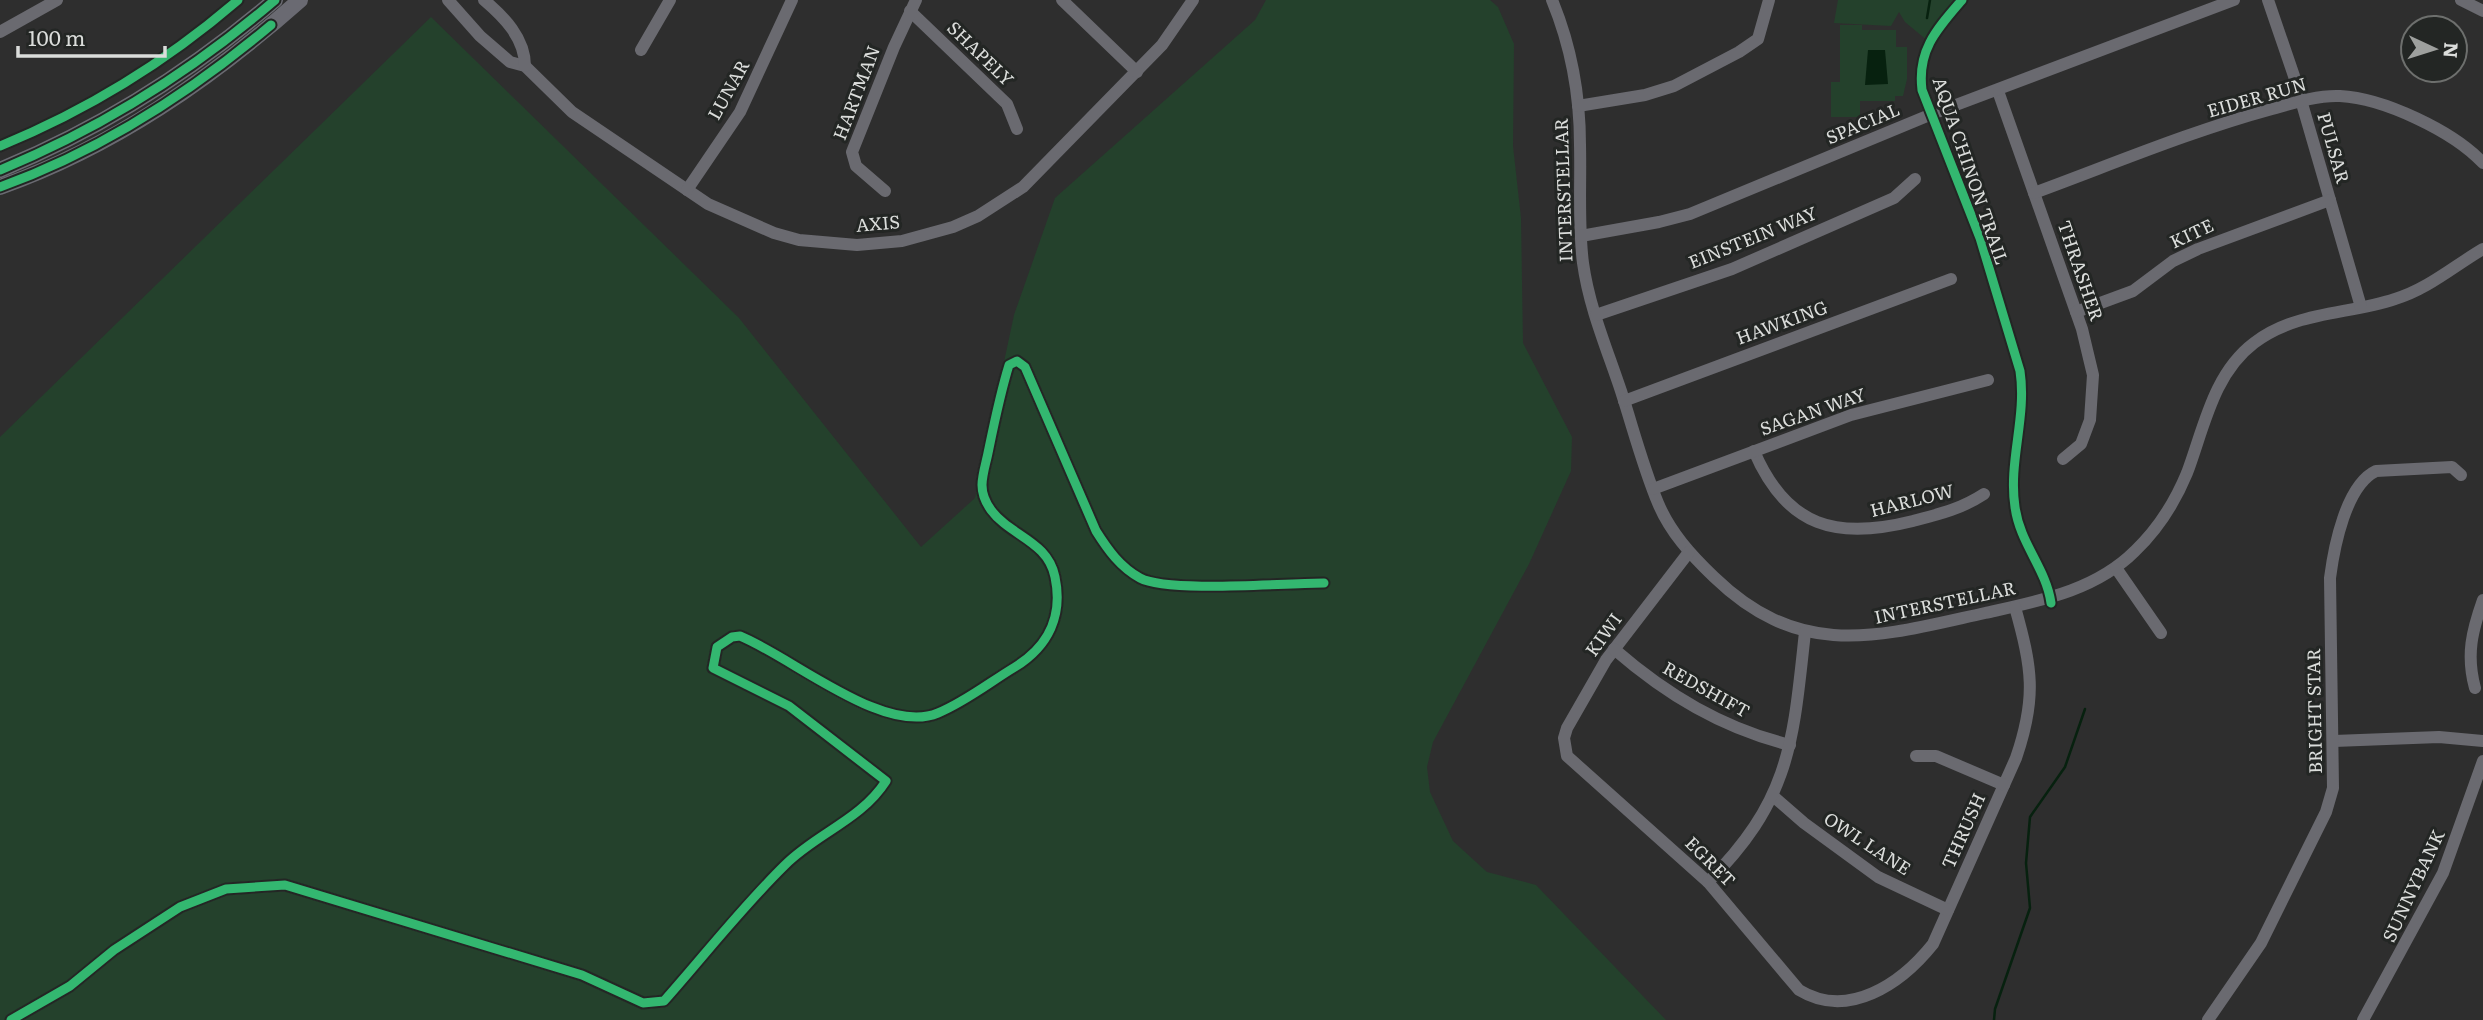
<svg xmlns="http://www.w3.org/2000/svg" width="2483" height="1020" viewBox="0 0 2483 1020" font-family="Literata,serif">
  <rect width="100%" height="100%" fill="#2e2e2e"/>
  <g fill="#24412c">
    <path d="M1266 0H1490L1498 7 1514 44 1513 146 1521 218 1523 343 1572 437 1571 471 1529 564 1433 742 1427 767 1430 792 1453 841 1487 872 1536 885 1666 1020H0V437L431 17 739 318 921 547 975 498 1014 315 1055 198 1255 20Z"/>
    <path d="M1838 0H1962L1928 41 1905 22 1899 12 1891 26 1834 23Z"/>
    <path d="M1840 25H1862V30H1896V47H1907V79L1903 96H1895V101H1860V117H1831V82H1840Z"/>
  </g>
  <path fill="#07210f" d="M1868 50H1885L1888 84 1865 85Z"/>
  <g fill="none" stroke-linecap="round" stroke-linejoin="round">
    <g stroke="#07210f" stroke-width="2.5">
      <path d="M1927 18 1930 0"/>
      <path d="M1994 1020 1995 1009 2030 908 2026 863 2030 817 2065 767 2085 709"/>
    </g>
    <g stroke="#6a6a70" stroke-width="12">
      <path d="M448 0 480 36 510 62 525 66 572 112 708 204 774 233 799 240 857 245 902 241 953 227 978 216 1023 187 1162 45 1193 0"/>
      <path d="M484 0C504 17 525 38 525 66"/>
      <path d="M1062 0 1137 72"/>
      <path d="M1552 0C1571 46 1580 96 1580 145 1581 185 1578 224 1583 263 1589 307 1607 349 1621 391 1633 428 1643 467 1658 503 1670 532 1691 555 1714 577 1802 662 1880 636 1985 613 2039 601 2095 591 2135 551 2158 529 2175 502 2187 473 2204 428 2213 374 2254 343 2296 311 2347 315 2395 299 2428 289 2454 266 2483 249"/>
      <path d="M2268 0 2294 76 2361 307"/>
      <path d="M2461 0 2483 11"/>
      <path d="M910 11 1007 104 1017 129"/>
      <path d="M0 32 57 0"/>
      <path d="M641 50 670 0"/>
      <path d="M1998 91 2082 329 2093 375 2090 420 2081 444 2063 459"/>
      <path d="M1578 106 1645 95 1674 86 1739 52 1758 39 1769 0"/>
      <path d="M687 190 740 112 792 0"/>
      <path d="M885 191 856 166 852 152 894 47 916 0"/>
      <path d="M2034 193C2113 164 2191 131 2272 109 2293 103 2317 95 2340 96 2383 98 2453 131 2483 163"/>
      <path d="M1581 236 1659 222 1690 214 1932 114 2234 0"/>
      <path d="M2076 312 2133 291 2173 261 2198 249 2330 200"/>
      <path d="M1596 315 1732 269 1894 198 1915 179"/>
      <path d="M1624 401 1951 279"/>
      <path d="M1754 451C1787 528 1837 540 1913 521 1940 514 1961 509 1984 494"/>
      <path d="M1653 489 1851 415 1988 380"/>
      <path d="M1689 552 1606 660 1567 728 1564 738 1567 756 1708 882 1799 990C1848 1020 1901 984 1933 944L2016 758C2037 697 2032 668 2015 607"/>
      <path d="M2116 568 2161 633"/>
      <path d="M1614 649C1667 695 1722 728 1790 745"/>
      <path d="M2475 688C2466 655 2472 631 2483 600"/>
      <path d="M2334 741 2439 737 2483 741"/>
      <path d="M1916 756H1936L2004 785"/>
      <path d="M1773 796 1804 823 1878 877 1948 910"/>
      <path d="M1708 882C1791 799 1793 742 1805 632"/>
      <path d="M11 1020 70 986 114 950 180 907 226 889 285 885 582 975 643 1003 664 1001C704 956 742 907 785 865 817 833 861 820 886 781L789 706 713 668 717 647 732 637 740 636C792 657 884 736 938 713 965 702 990 682 1015 667 1049 646 1063 615 1055 577 1048 541 1010 536 991 510 986 503 982 493 982 485 982 475 986 463 988 453 994 424 1000 394 1009 365L1017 361 1025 367 1096 531C1108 550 1120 567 1140 578 1168 593 1286 583 1324 583"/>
      <path d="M2208 1020 2261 943 2326 812 2333 788 2330 578C2334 547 2346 485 2376 471L2452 467 2461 475"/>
      <path d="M2363 1020 2443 873 2483 761"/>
    </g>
    <g stroke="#6a6a72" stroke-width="16">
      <path d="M0 170C102 128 191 72 275 0"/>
      <path d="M0 187C113 147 211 79 300 0"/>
    </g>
    <defs>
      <g id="cycleway">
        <path d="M1962 0C1937 29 1917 50 1922 90L1980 238 2020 371C2027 417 2008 462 2015 507 2020 544 2046 568 2051 603"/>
        <path d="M0 146C88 110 166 62 238 0"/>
        <path d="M0 170C102 128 191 72 275 0"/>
        <path d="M0 187C100 151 190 93 271 25"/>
        <path d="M11 1020 70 986 114 950 180 907 226 889 285 885 582 975 643 1003 664 1001C704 956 742 907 785 865 817 833 861 820 886 781L789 706 713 668 717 647 732 637 740 636C792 657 884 736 938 713 965 702 990 682 1015 667 1049 646 1063 615 1055 577 1048 541 1010 536 991 510 986 503 982 493 982 485 982 475 986 463 988 453 994 424 1000 394 1009 365L1017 361 1025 367 1096 531C1108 550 1120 567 1140 578 1168 593 1286 583 1324 583"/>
      </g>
    </defs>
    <use href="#cycleway" stroke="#232624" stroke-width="13"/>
    <use href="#cycleway" stroke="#33b770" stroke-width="9"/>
  </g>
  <g text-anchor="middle" stroke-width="6" stroke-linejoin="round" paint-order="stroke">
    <g font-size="18" fill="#dbdddb" stroke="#232624">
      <text transform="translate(980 54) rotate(44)" y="6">SHAPELY</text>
      <text transform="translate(729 90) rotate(-61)" y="6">LUNAR</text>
      <text transform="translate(857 93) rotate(-69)" y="6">HARTMAN</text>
      <text transform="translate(2257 98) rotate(-16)" y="6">EIDER RUN</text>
      <text transform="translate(1863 124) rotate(-23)" y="6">SPACIAL</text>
      <text transform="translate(2333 148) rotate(74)" y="6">PULSAR</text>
      <text transform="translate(1970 171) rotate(71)" y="6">AQUA CHINON TRAIL</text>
      <text transform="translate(1564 190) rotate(-92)" y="6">INTERSTELLAR</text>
      <text transform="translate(878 224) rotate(-5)" y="6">AXIS</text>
      <text transform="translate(2192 234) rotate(-25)" y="6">KITE</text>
      <text transform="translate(1753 238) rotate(-22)" y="6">EINSTEIN WAY</text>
      <text transform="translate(2080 271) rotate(71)" y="6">THRASHER</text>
      <text transform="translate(1782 323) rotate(-20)" y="6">HAWKING</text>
      <text transform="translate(1813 412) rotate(-19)" y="6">SAGAN WAY</text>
      <text transform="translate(1912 501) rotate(-14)" y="6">HARLOW</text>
      <text transform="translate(1945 603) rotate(-12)" y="6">INTERSTELLAR</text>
      <text transform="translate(1604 635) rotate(-54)" y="6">KIWI</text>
      <text transform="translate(1706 690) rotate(29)" y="6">REDSHIFT</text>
      <text transform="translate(2315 711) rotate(-91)" y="6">BRIGHT STAR</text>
      <text transform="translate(1964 831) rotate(-66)" y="6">THRUSH</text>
      <text transform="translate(1867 844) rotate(33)" y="6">OWL LANE</text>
      <text transform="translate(1710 862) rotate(45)" y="6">EGRET</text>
      <text transform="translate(2414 886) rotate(-65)" y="6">SUNNYBANK</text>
    </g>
  </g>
  <g transform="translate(2434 49) rotate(94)"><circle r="33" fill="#232624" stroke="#6d6f6d" stroke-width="2"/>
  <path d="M0-5L12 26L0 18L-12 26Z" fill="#9ea09e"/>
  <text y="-10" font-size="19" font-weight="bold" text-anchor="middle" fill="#dbdddb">N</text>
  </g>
  <path d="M18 46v10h147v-10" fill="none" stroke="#dbdddb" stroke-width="3.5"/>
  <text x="28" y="46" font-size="21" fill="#dbdddb" stroke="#232624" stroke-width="5" paint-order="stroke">100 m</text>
</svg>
